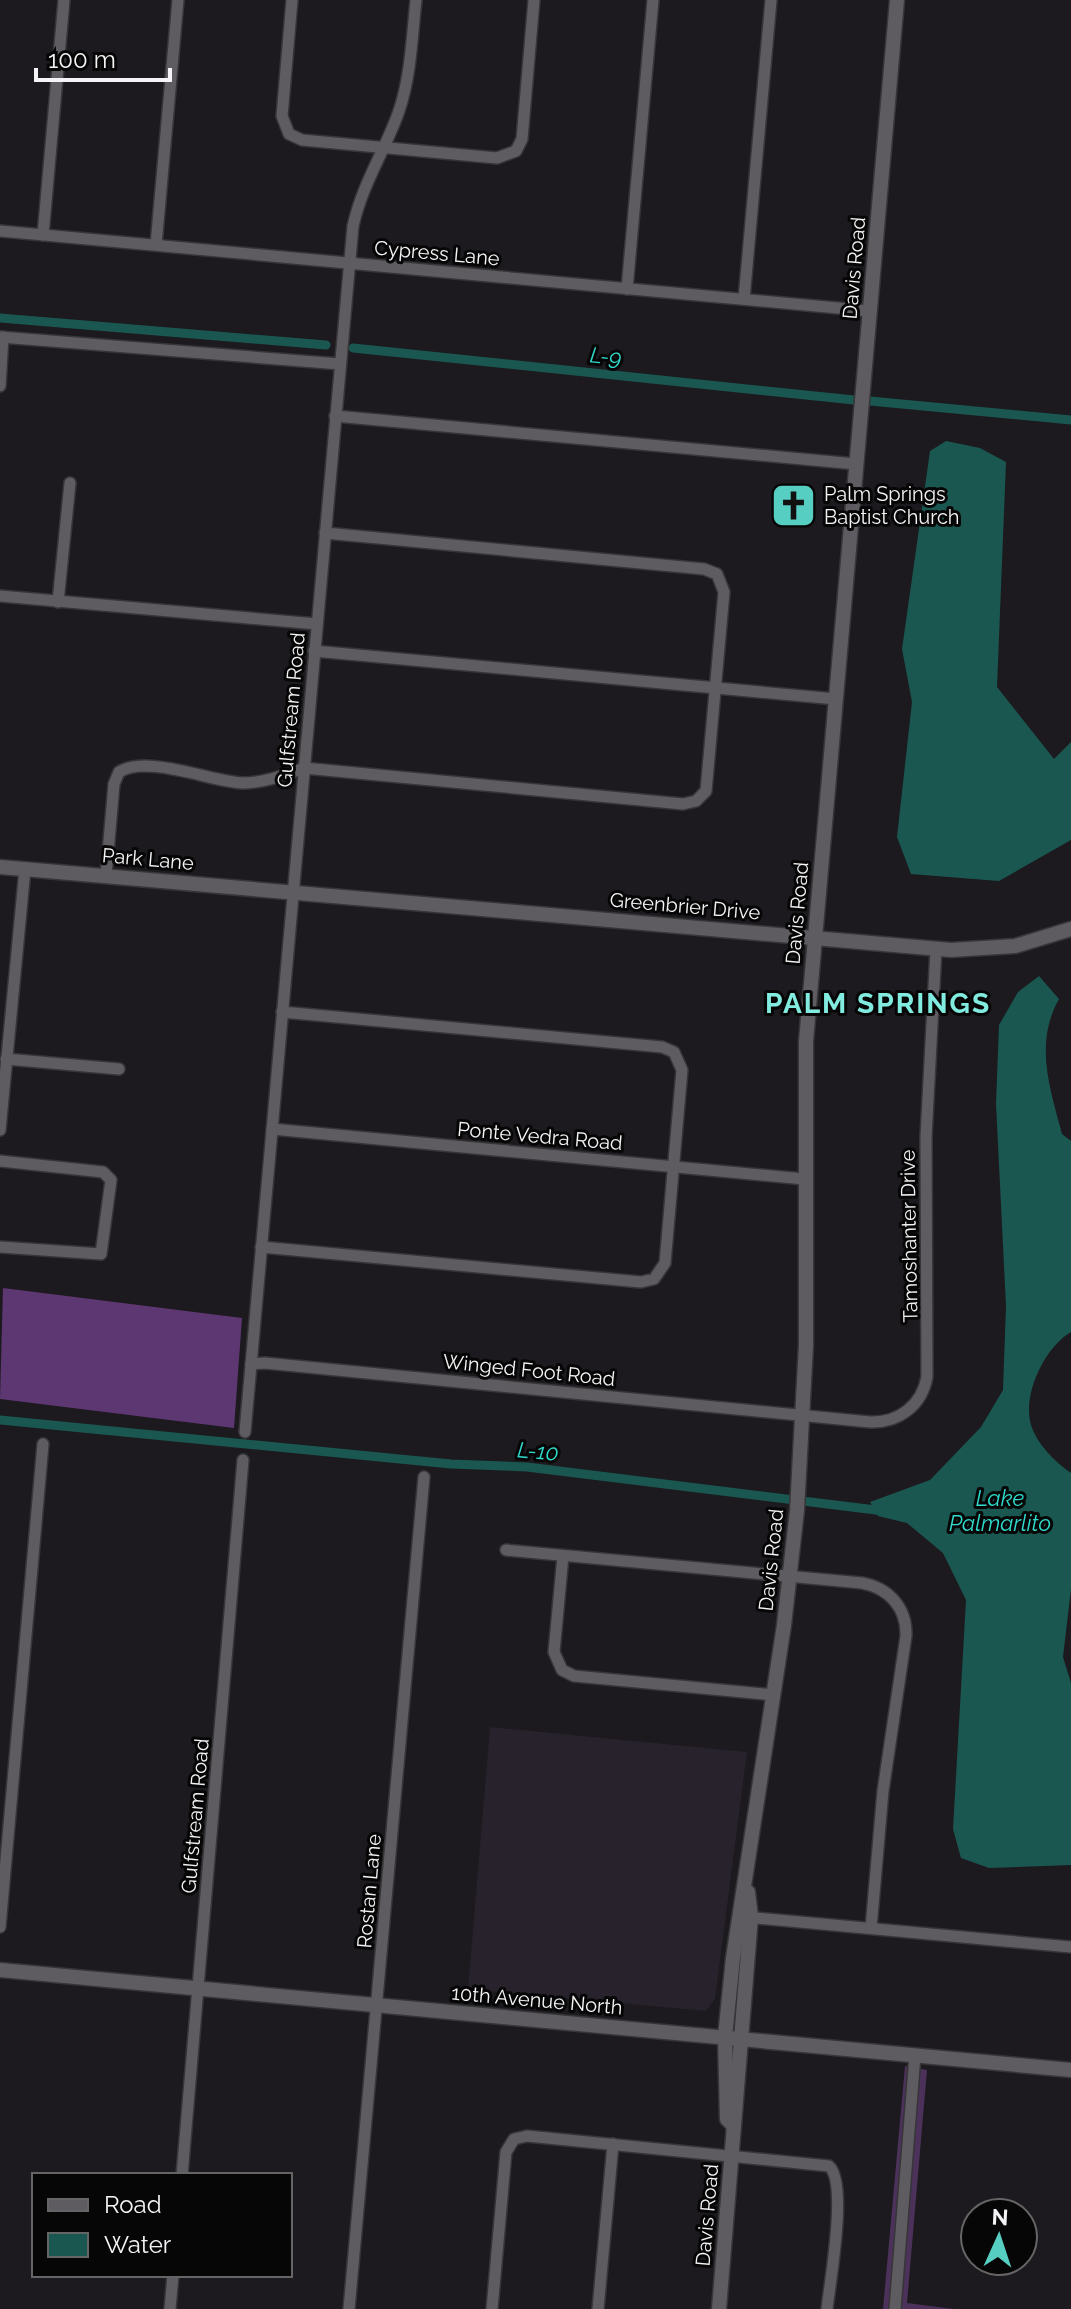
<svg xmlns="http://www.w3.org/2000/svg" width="1071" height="2309" viewBox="0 0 1071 2309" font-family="Raleway,sans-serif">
  <rect width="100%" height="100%" fill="#1c1a1e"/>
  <path fill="#27222b" d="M490 1727 747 1752 715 1999 706 2011 468 1989Z"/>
  <path fill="#4c325b" d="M905 2066 927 2070 907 2303 954 2309H883Z"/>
  <path fill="#5d3772" d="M3 1288 242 1318 234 1428 0 1399Z"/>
  <g fill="#1a5751">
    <path d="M946 441 980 448 1006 462 997 687 1054 759 1071 742V840L999 881 911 874 897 837 912 702 902 649 930 451Z"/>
    <path d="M1039 976 1059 999C1034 1043 1050 1089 1062 1134L1071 1141V1332C1045 1347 1022 1394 1031 1425 1037 1444 1055 1462 1071 1473V1589L1063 1657 1071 1683V1865L989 1868 961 1858 953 1829 966 1600 943 1553 907 1523 878 1516 870 1502 930 1480 981 1427 1003 1390 1006 1306 996 1104 999 1025 1018 992Z"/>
  </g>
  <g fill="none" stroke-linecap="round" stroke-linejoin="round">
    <g stroke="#1a5751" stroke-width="9">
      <path d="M0 318 326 345"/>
      <path d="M353 348 854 400"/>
      <path d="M870 401 1071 420"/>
      <path d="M0 1420 451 1464 527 1467 884 1511"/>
    </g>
    <defs>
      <g id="minor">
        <path d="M292 0 282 116 289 134 302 140 497 158 516 151 522 139 534 0"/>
        <path d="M0 231 870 311"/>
        <path d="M43 235 64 0"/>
        <path d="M156 245 178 0"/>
        <path d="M627 289 653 0"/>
        <path d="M744 299 771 0"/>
        <path d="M0 337 340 364"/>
        <path d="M0 386 3 337"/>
        <path d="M335 416 856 464"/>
        <path d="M0 596 317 624"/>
        <path d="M58 602 70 483"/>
        <path d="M314 651 836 699"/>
        <path d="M106 875 114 784 119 772C147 754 212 782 243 783 264 783 284 775 304 768L683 804 696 801 706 791 724 592 717 574 704 569 325 533"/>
        <path d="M6 1059 119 1069"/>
        <path d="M272 1129 804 1179"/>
        <path d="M0 1130 25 869"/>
        <path d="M0 1161 103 1172 111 1180 101 1254 0 1247"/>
        <path d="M261 1247 641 1282 654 1279 665 1263 682 1070 674 1052 662 1047 282 1012"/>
        <path d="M251 1364 265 1363 870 1422C899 1423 922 1405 927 1377L926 1137 936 949"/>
        <path d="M245 1432 353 226C363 182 385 151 399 111 411 75 412 37 416 0"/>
        <path d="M506 1550 862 1583C889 1588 907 1608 906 1636L883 1791 871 1928"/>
        <path d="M563 1556 554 1652 562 1670 574 1676 774 1695"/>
        <path d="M745 1917 1071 1947"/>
        <path d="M0 1927 43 1444"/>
        <path d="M182 2175 243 1460"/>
        <path d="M170 2309 173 2275"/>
        <path d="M349 2309 424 1477"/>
        <path d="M492 2309 506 2152 514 2139 527 2136 829 2166C848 2183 830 2281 827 2309"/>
        <path d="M598 2309 613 2144"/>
        <path d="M895 2309 915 2055"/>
      </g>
      <g id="tertiary">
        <path d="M0 867 951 950 1015 946 1071 929"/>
        <path d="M0 1970 1071 2070"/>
        <path d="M732 2124 727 2119 725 2037 733 1958 784 1625 797 1510 806 1345V1041L897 0"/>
        <path d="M719 2309 751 1917 748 1892"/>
      </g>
    </defs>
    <use href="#minor" stroke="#363537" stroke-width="14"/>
    <use href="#tertiary" stroke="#363537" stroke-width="17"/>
    <use href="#minor" stroke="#5e5c60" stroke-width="11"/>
    <use href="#tertiary" stroke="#5e5c60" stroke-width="14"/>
  </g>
  <defs>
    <symbol id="church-square" viewBox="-11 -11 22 22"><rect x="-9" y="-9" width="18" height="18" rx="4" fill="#57cec2" stroke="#070607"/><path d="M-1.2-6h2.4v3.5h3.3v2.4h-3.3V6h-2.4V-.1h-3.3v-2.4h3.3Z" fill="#111"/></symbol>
  </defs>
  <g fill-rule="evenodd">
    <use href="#church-square" x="768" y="480" width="51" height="51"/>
  </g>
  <g text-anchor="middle" stroke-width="6" stroke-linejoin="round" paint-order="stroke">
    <g font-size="20" fill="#f4f3f5" stroke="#070607">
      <text transform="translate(437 253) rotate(5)" y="7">Cypress Lane</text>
      <text transform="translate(854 268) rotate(-85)" y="7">Davis Road</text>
      <text transform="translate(291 710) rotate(-85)" y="7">Gulfstream Road</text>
      <text transform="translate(148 859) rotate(5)" y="7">Park Lane</text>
      <text transform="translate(685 906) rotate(5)" y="7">Greenbrier Drive</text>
      <text transform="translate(797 913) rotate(-85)" y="7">Davis Road</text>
      <text transform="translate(540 1136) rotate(5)" y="7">Ponte Vedra Road</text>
      <text transform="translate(909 1236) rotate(-91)" y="7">Tamoshanter Drive</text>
      <text transform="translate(529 1370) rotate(6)" y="7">Winged Foot Road</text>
      <text transform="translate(771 1560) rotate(-84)" y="7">Davis Road</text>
      <text transform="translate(195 1816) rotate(-85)" y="7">Gulfstream Road</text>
      <text transform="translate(369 1891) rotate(-85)" y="7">Rostan Lane</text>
      <text transform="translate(537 2000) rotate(5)" y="7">10th Avenue North</text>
      <text transform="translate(707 2215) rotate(-85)" y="7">Davis Road</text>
    </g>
    <g font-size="20" fill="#f4f3f5" stroke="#070607" text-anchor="start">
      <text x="824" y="501">Palm Springs<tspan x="824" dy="23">Baptist Church</tspan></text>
    </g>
    <g font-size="22" font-style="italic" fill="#2fdccd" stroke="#070607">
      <text transform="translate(606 356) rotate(6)" y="8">L-9</text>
      <text transform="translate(538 1451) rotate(5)" y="8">L-10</text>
      <text x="1000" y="1506">Lake<tspan x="1000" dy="25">Palmarlito</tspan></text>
    </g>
    <g font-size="28" font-weight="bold" letter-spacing="2" fill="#82ebdf" stroke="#070607">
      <text x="878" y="1013">PALM SPRINGS</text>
    </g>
  </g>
  <rect x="32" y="2173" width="260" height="104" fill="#070607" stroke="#666566" stroke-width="2"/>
  <rect x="48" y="2199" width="40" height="12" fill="#5e5c60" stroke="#666566" stroke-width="2"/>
  <text x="104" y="2213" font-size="24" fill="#f4f3f5">Road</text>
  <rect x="48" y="2233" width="40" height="24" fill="#1a5751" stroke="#666566" stroke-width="2"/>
  <text x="104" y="2253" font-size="24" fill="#f4f3f5">Water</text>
  <g transform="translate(999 2237) rotate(3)"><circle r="38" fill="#070607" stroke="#666566" stroke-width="2"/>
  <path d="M0-6L14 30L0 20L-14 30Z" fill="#57cec2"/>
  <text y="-12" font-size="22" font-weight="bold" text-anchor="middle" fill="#f4f3f5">N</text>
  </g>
  <path d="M36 68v12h134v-12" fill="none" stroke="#f4f3f5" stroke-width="4"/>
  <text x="48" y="68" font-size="24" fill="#f4f3f5" stroke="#070607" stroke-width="6" paint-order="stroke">100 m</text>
</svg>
